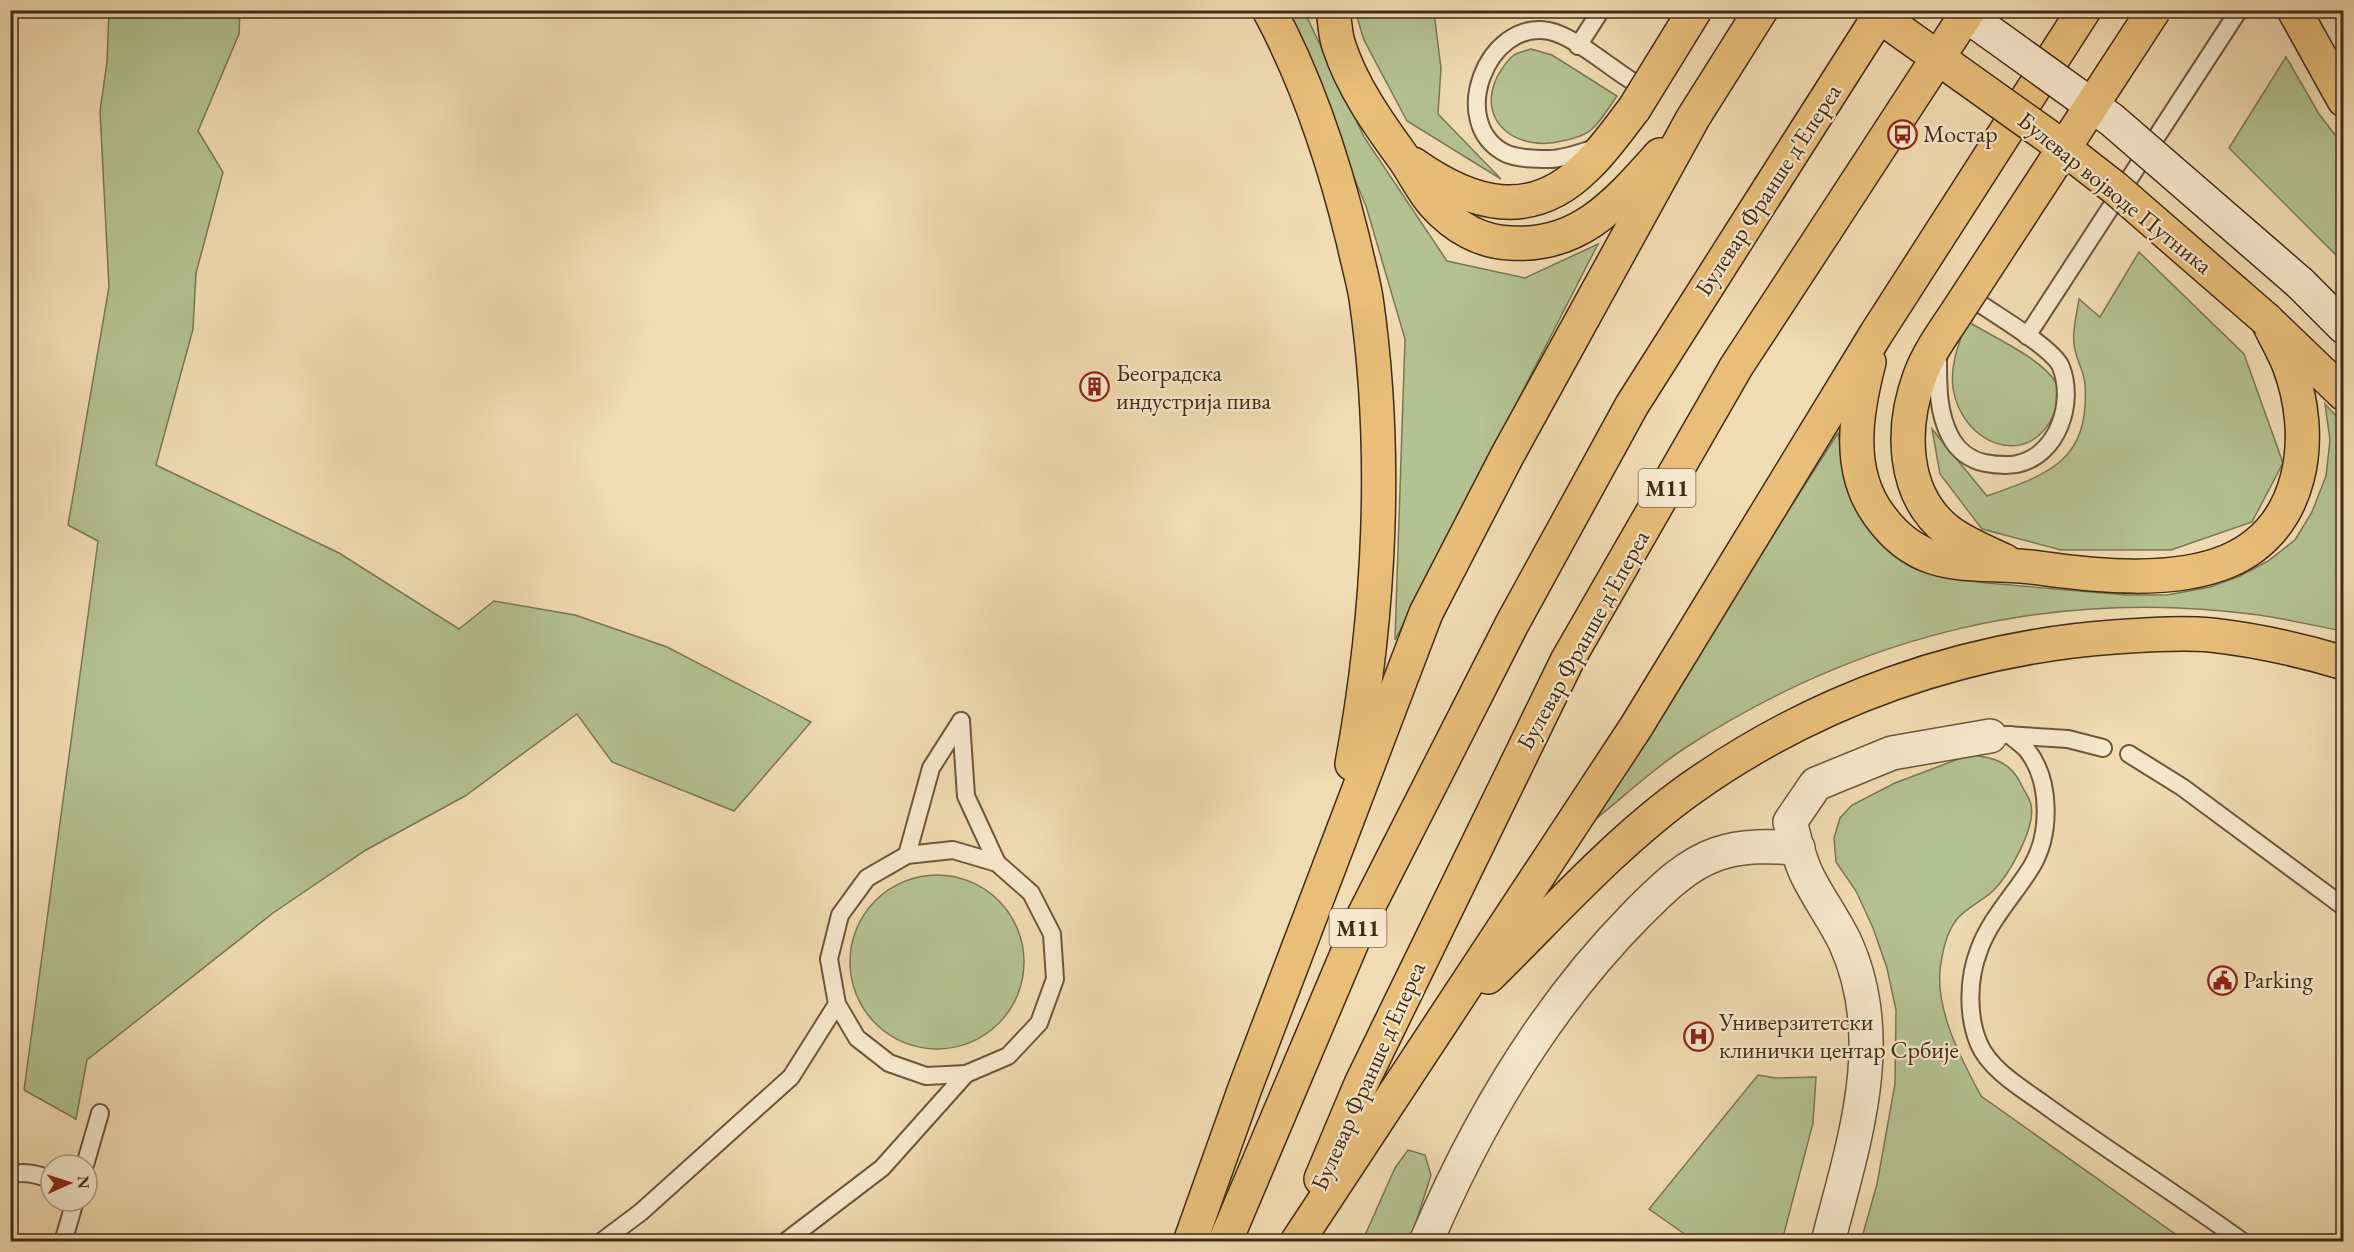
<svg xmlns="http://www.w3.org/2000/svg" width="2354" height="1252" viewBox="0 0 2354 1252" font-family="'EB Garamond',serif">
  <rect width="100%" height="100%" fill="#f1dbb2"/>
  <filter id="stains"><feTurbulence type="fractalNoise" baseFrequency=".00333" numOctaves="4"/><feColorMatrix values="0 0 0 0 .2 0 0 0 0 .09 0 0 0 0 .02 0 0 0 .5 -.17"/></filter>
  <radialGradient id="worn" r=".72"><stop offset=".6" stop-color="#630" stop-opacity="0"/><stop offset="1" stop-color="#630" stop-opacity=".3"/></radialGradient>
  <g fill="#b4c191" stroke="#7b7654" stroke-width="1.5">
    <path d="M109 11H240L239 34 198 131 223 172 196 273 193 329 156 465 339 553 459 629 494 601 575 615 667 647 811 722 734 811 612 762 577 714 465 796 366 850 273 913 87 1060 76 1119 24 1090 98 541 68 525 109 287 100 111 107 62Z"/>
    <path d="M1284 11H1304L1364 137 1447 261 1525 278 1598 244 1395 640 1405 339 1366 206Z"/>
    <path d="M1355 11H1437L1434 13 1441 68 1438 114 1501 179 1407 121 1364 40Z"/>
    <path d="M1531 49 1552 55 1617 96C1609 107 1602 120 1592 129 1585 136 1572 139 1562 141 1520 152 1475 124 1497 77 1501 70 1507 60 1514 55 1519 52 1526 51 1531 49Z"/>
    <path d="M2286 57 2319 114 2343 145V262L2229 148Z"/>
    <path d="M2139 252 2244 354 2283 463 2252 522 2171 550H2061L1982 529 1940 474 1932 429 1987 496C2049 474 2090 461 2085 384 2084 371 2075 358 2074 344 2072 330 2077 313 2079 299L2100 317Z"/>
    <path d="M1967 321C1991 336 2043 359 2056 383 2062 393 2058 405 2054 414 2028 472 1961 443 1953 388 1950 364 1959 343 1967 321Z"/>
    <path d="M2325 404 2343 423V631C2315 626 2287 619 2259 615 2052 587 1859 635 1685 748 1650 771 1619 801 1586 827L1838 433 1849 487 1955 578 1986 583 2127 595H2167L2210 587 2240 576 2268 561 2295 540 2312 512 2326 476 2330 440Z"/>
    <path d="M1969 755C1993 757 2011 762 2021 784 2024 791 2030 798 2031 805 2036 828 2009 875 1993 891 1982 901 1966 908 1957 919 1949 929 1944 945 1942 957 1931 1003 1960 1057 1981 1096L2185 1241H1861L1877 1184 1895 1084 1896 1010 1887 968 1873 928 1856 891 1836 862 1834 838 1840 818 1852 805 1895 783Z"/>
    <circle cx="937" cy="962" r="87"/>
    <path d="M1758 1075 1776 1078 1816 1077 1813 1123 1782 1241H1685L1686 1235 1649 1209Z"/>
    <path d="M1408 1150 1425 1155 1431 1175 1410 1241 1362 1242 1395 1168Z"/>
  </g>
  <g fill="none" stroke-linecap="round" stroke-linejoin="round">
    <defs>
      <g id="service">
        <path d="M1578 46 1601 10"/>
        <path d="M1599 147C1584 151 1566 159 1550 159 1537 159 1517 159 1505 153 1447 123 1487 19 1549 31 1574 36 1609 67 1632 81"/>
        <path d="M2027 336 2239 10"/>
        <path d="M1938 355C1938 382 1937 411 1950 436 1957 450 1970 460 1985 463 1996 465 2006 466 2017 464 2058 455 2075 403 2061 367 2054 349 1999 317 1982 305"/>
        <path d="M961 721 966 796 997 863"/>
        <path d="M2006 735 2068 739 2103 748"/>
        <path d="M2010 735C2015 740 2022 744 2027 750 2051 780 2051 834 2032 866 2015 894 1990 919 1979 950 1968 978 1967 1016 1979 1044 1990 1070 2023 1089 2045 1105 2110 1152 2178 1195 2243 1242"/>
        <path d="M2129 754 2182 787 2344 907"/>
        <path d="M907 855 931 768 961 721"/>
        <path d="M85 1165 100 1113"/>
        <path d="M10 1175C23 1170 38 1175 51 1179"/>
        <path d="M63 1242 75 1201"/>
        <path d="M601 1242 641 1212 791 1077 837 1004 829 959 840 915 867 878 907 855 953 850 997 863 1031 893 1052 934 1055 979 1039 1023 1008 1056 966 1074 926 1076 889 1063 857 1038 837 1004"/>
        <path d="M785 1242 882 1168 966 1074"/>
      </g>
      <g id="minor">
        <path d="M1426 1242C1477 1122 1545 1007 1637 914 1660 891 1685 865 1717 854 1743 845 1770 846 1798 848"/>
        <path d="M1828 1242C1853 1144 1890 1040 1845 942 1834 919 1818 898 1807 875 1799 859 1795 839 1790 822L1816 784 1892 753 1990 736"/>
      </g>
      <path id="secondary" d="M2300 283 2344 327"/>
      <path id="primary" d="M2271 324 2344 394"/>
      <g id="trunk">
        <path d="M1269 10C1308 82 1334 162 1353 240 1357 259 1363 279 1366 298 1388 450 1380 613 1352 764"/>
        <path d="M1333 10C1335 22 1335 35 1339 46 1352 86 1378 123 1402 156 1414 172 1422 191 1435 205 1455 227 1481 242 1510 243 1579 248 1617 203 1660 155"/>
        <path d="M2294 10 2344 100"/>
        <path d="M1413 164C1471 205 1531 223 1587 166 1605 149 1619 128 1634 109"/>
        <path d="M1957 312C1944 332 1928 353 1920 376 1901 427 1901 494 1948 531 1965 544 1986 552 2005 561"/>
        <path d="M1869 362C1856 412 1846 470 1879 515 1924 578 1975 559 2039 568 2096 576 2174 584 2228 561 2305 528 2316 436 2289 365 2283 350 2274 335 2267 320"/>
        <path d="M1488 977C1553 913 1616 842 1690 789 1815 700 1962 648 2114 637 2145 635 2180 632 2211 635 2256 640 2301 650 2344 663"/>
        <path d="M1321 1179 1361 1084 1567 661 1736 367 1825 231"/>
        <path d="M1190 1242 1245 1088 1426 613 1507 456 1693 118 1761 10"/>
        <path d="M1225 1242 1361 921 1512 624 1632 405 1769 189"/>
        <path d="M1297 1242 1636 727 1876 334 2084 10"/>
      </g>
    </defs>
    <use href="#service" stroke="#6e573d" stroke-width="20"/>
    <use href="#minor" stroke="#6e573d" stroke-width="36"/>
    <use href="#secondary" stroke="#422b16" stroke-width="36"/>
    <use href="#primary" stroke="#422b16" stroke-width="36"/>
    <use href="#trunk" stroke="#422b16" stroke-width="36"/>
    <use href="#service" stroke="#f6e8cd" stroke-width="16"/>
    <use href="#minor" stroke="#f6e8cd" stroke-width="33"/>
    <use href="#secondary" stroke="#f6e8cd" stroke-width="33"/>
    <use href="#primary" stroke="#e8be79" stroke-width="33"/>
    <use href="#trunk" stroke="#e8be79" stroke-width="33"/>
    <defs>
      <path id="secondary-bridge" d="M1959 10 2112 120 2300 283"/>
      <path id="primary-bridge" d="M1871 10 2056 142 2115 188 2267 320"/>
      <g id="trunk-bridge">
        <path d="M1634 109 1695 10"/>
        <path d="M1769 189 1883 10"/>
        <path d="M1825 231 1969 10"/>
        <path d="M1957 312 2154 10"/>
      </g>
    </defs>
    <use href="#secondary-bridge" stroke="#422b16" stroke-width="36" stroke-linecap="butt"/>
    <use href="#primary-bridge" stroke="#422b16" stroke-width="36" stroke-linecap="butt"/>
    <use href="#trunk-bridge" stroke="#422b16" stroke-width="36" stroke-linecap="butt"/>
    <use href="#secondary-bridge" stroke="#f6e8cd" stroke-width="33"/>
    <use href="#primary-bridge" stroke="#e8be79" stroke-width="33"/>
    <use href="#trunk-bridge" stroke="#e8be79" stroke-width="33"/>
  </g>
  <defs>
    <symbol id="bus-ring" viewBox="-11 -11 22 22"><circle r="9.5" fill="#f6e8cd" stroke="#8f2418" stroke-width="1.5"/><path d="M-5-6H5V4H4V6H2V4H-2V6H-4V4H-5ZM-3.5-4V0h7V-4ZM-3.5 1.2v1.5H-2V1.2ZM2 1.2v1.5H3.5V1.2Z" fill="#8f2418"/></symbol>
    <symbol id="building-ring" viewBox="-11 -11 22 22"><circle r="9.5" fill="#f6e8cd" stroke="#8f2418" stroke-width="1.5"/><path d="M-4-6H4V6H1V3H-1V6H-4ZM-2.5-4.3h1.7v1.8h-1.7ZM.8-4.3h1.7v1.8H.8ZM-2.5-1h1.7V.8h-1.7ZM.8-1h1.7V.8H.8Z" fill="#8f2418"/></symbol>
    <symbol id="civic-ring" viewBox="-11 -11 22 22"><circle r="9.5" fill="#f6e8cd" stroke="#8f2418" stroke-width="1.5"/><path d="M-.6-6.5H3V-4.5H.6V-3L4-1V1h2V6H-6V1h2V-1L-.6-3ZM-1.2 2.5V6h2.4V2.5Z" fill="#8f2418"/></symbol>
    <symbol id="hospital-ring" viewBox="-11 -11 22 22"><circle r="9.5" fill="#f6e8cd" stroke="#8f2418" stroke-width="1.5"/><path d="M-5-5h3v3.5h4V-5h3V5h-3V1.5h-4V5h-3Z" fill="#8f2418"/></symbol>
  </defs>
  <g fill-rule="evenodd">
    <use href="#bus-ring" x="1886" y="118" width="33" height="33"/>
    <use href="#building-ring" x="1078" y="370" width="33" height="33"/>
    <use href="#civic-ring" x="2206" y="964" width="33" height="33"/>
    <use href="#hospital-ring" x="1682" y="1020" width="33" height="33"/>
  </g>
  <g text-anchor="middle" stroke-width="4.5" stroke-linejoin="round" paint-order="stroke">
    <g fill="#f6e8cd" stroke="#78644d" stroke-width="1.5">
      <rect x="1638.5" y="469" width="57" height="38" rx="4.5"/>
      <rect x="1329.5" y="909" width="57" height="38" rx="4.5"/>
    </g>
    <g font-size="22" font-weight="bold" fill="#422b16">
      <text x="1667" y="496">M11</text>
      <text x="1358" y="936">M11</text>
    </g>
    <g font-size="24" fill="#422b16" stroke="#f6e8cd" text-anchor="start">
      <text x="1923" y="142">Мостар</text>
      <text x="1116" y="381">Београдска<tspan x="1116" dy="28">индустрија пива</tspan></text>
      <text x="2243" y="988">Parking</text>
      <text x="1719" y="1030">Универзитетски<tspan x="1719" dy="28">клинички центар Србије</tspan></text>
    </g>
    <g font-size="24" fill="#422b16" stroke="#f6e8cd">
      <text transform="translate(1768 190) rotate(-57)" y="8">Булевар Франше д'Епереа</text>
      <text transform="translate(2115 193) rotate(39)" y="8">Булевар војводе Путника</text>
      <text transform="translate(1583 640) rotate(-61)" y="8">Булевар Франше д'Епереа</text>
      <text transform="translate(1368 1076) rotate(-66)" y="8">Булевар Франше д'Епереа</text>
    </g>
  </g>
  <rect width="2354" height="1252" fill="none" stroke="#f1dbb2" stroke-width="36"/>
  <rect x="12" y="12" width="2330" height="1228" fill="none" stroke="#422b16" stroke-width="3"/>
  <rect x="18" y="18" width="2318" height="1216" fill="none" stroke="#422b16" stroke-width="1.5"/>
  <g transform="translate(69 1183) rotate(87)"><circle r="28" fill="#f6e8cd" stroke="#ae9c84" stroke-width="1.5"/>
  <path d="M0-4.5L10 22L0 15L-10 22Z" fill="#8f2418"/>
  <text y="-9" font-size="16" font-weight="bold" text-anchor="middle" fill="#422b16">N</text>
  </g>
  <rect width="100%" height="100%" filter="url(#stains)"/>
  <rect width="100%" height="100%" fill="url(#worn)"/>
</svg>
